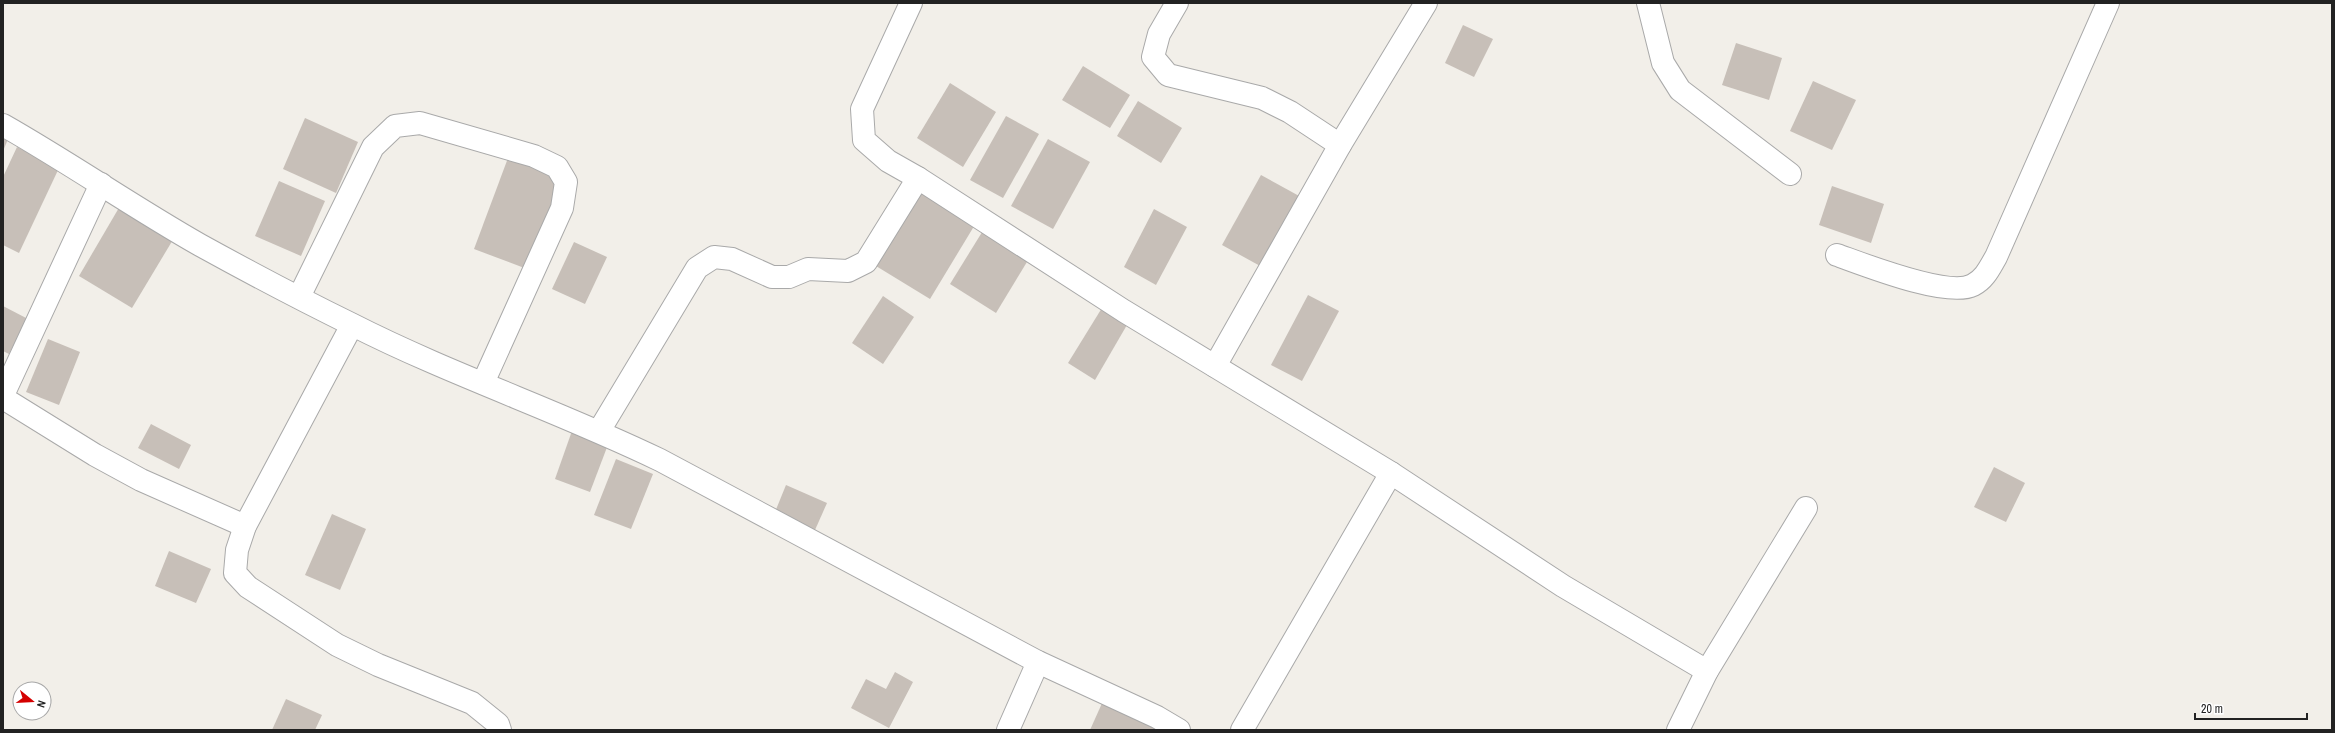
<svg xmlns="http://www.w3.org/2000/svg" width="2335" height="733" viewBox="0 0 2335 733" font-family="'Archivo Narrow',sans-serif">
  <rect width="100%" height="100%" fill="#f2efe9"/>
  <g fill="#c7bfb8">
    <path d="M1463 25 1493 39 1474 77 1445 63Z"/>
    <path d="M1736 43 1782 58 1769 100 1722 85Z"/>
    <path d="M1083 66 1130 95 1110 128 1062 100Z"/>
    <path d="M1813 81 1856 100 1832 150 1790 131Z"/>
    <path d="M950 83 996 112 963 167 917 138Z"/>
    <path d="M1138 101 1182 128 1161 163 1117 136Z"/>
    <path d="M1006 116 1039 134 1003 198 970 180Z"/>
    <path d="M305 118 358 142 336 193 283 169Z"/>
    <path d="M3 135 9 137 3 151Z"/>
    <path d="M1048 139 1090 162 1053 229 1011 206Z"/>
    <path d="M17 147 59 168 19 253 3 245V177Z"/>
    <path d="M508 158 561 179 527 269 474 249Z"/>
    <path d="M1261 175 1301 197 1262 267 1222 245Z"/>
    <path d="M279 181 325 201 301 256 255 236Z"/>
    <path d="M925 185 979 218 930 299 876 266Z"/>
    <path d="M1832 186 1884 204 1871 243 1819 225Z"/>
    <path d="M120 206 174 238 132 308 79 276Z"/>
    <path d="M1154 209 1187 227 1156 285 1124 267Z"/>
    <path d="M984 229 1030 257 996 313 950 284Z"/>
    <path d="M574 242 607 257 585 304 552 289Z"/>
    <path d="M1308 295 1339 311 1302 381 1271 365Z"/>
    <path d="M883 296 914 317 883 364 852 343Z"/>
    <path d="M1105 303 1131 318 1095 380 1068 363Z"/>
    <path d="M3 306 28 319 9 354 3 351Z"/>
    <path d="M48 339 80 352 59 405 26 392Z"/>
    <path d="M151 424 191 445 179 469 138 448Z"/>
    <path d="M573 428 609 442 590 492 555 479Z"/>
    <path d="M616 459 653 474 631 529 594 515Z"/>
    <path d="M1994 467 2025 483 2006 522 1974 507Z"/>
    <path d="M786 485 827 503 815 530 775 512Z"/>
    <path d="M332 514 366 529 340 590 305 575Z"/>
    <path d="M169 551 211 569 196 603 155 586Z"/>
    <path d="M895 672 913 682 889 728 851 708 866 679 886 689Z"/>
    <path d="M286 699 322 715 315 730H272Z"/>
    <path d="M1103 701 1166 730H1090Z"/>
  </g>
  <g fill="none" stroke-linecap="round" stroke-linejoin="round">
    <defs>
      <g id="minor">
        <path d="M911 3 862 109 864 140 888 161 918 178 1124 311 1391 473 1563 586 1707 671"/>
        <path d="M1177 3 1159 34 1153 57 1168 75 1262 98 1290 112 1340 145"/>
        <path d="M1648 3 1663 63 1680 90 1790 174"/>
        <path d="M3 125C70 163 133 207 200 245 249 272 300 299 351 324 451 375 559 411 660 460L1038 662 1157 717 1179 730"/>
        <path d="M1837 255C1865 265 1948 298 1973 285 1985 279 1990 267 1996 257L2108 3"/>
        <path d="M299 297 373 147 395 126 420 123 534 156 557 167 566 182 562 208 483 383"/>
        <path d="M352 325 245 526 237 550 235 573 248 587 337 645 378 665 472 703 498 724 500 730"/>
        <path d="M1215 366 1340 145 1426 3"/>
        <path d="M3 395 101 184"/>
        <path d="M3 398 95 455 141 480 245 526"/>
        <path d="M599 431 697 268 714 257 732 259 772 277H789L808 269 848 271 866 262 918 178"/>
        <path d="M1008 730 1038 662"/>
        <path d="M1242 730 1391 473"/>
        <path d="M1678 730 1707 671 1806 508"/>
      </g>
    </defs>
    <use href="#minor" stroke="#a9a9a9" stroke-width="24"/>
    <use href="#minor" stroke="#fff" stroke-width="22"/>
  </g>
  <rect width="2335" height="733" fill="none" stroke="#222222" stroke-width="8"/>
  <g transform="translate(32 701) rotate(108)"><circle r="19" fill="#ffffff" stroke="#a7a7a7"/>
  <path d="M0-3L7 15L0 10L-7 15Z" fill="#d40000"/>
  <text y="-6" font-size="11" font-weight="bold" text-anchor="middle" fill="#222222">N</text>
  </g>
  <path d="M2195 713v6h112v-6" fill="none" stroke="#222222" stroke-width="2"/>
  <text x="2201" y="713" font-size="12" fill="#222222" stroke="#ffffff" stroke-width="3" paint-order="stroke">20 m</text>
</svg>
